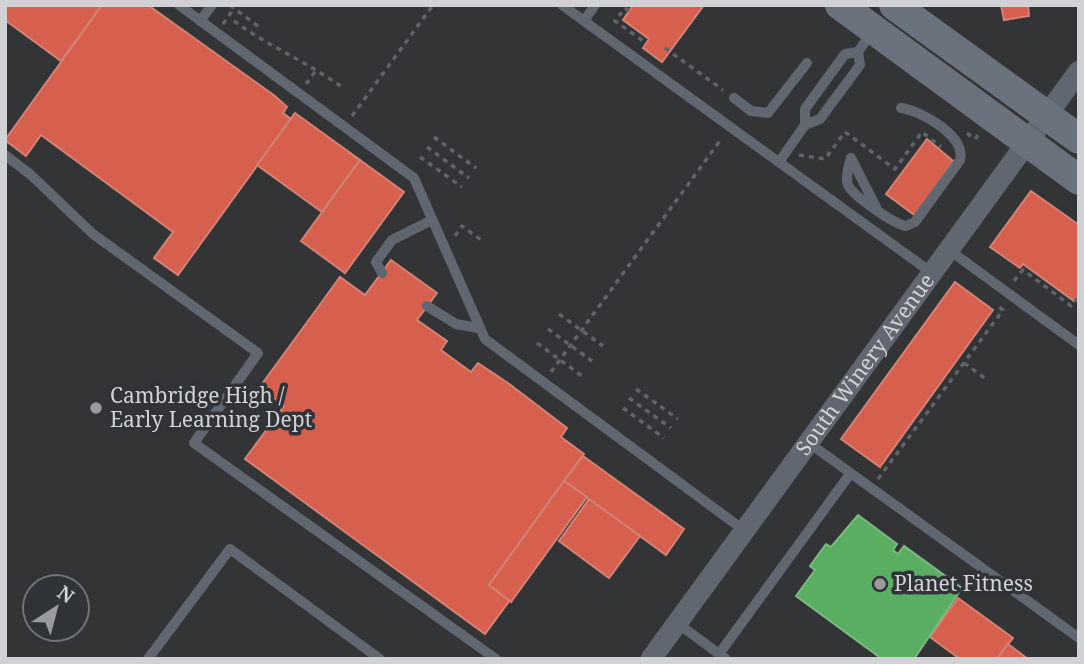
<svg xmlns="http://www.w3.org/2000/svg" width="1084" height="664" viewBox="0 0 1084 664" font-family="'Noto Serif',serif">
  <rect width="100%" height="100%" fill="#323436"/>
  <g fill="#d6604d" stroke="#d48276" stroke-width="2">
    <path d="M5 5H102L61 61 5 20Z"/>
    <path d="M102 5H148L275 96 287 107 283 113 291 119 178 275 154 258 173 232 41 135 26 156 5 140Z"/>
    <path d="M633 5H704L662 62 643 48 649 39 623 20Z"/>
    <path d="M1001 5H1028L1029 16 1004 20Z"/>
    <path d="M295 113 360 160 322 212 257 165Z"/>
    <path d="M927 139 953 161 917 217 886 194Z"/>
    <path d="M360 160 404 192 345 273 301 241Z"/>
    <path d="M1031 191 1079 225V294L1074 301 1023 264 1020 268 990 247Z"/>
    <path d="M391 260 437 293 417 320 447 341 441 350 471 372 478 363 508 383 567 428 561 437 584 454 489 585 510 600 485 634 245 459 284 406 259 388 316 310 340 277 365 295Z"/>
    <path d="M955 282 993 310 880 467 841 439Z"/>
    <path d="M583 456 684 529 666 555 564 481Z"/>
    <path d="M564 481 587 497 511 602 489 585Z"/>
    <path d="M589 499 640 536 609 578 559 541Z"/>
    <path d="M958 598 1013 638 997 659H960L930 637Z"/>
    <path d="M1008 644 1028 659H997Z"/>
  </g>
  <path fill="#5aae61" stroke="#7db984" stroke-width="2" d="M858 515 897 544 893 550 898 554 904 546 962 588 914 659H882L796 596 815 570 810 566 826 544 831 547Z"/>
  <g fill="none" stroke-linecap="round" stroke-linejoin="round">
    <g stroke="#60646a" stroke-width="3.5" stroke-dasharray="5 5" stroke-linecap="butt">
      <path d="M230 5 259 27"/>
      <path d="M629 11 625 8 615 21 646 43"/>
      <path d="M234 21C268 46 307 62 342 87"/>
      <path d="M223 24 234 8"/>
      <path d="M665 48 723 90"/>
      <path d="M306 84 317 69"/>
      <path d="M352 116 433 5"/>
      <path d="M967 133 975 139 979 134"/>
      <path d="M434 137 476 168"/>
      <path d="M427 147 469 178"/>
      <path d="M799 155 825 159 845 132 895 169 922 132 941 147"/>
      <path d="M420 157 462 187"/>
      <path d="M455 236 462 226 484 242"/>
      <path d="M1014 281 1023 270 1071 306 1079 296"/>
      <path d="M559 314 603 346"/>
      <path d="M548 329 592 361"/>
      <path d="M537 343 582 376"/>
      <path d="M964 363 986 379"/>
      <path d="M551 372 722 138"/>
      <path d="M636 389 678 419"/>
      <path d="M629 398 671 428"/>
      <path d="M623 408 664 438"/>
      <path d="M878 479 1003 310 999 307 1001 303"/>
    </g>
    <g stroke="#606770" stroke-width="10">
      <path d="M179 5 414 178 485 339 745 531"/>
      <path d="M562 5 932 273"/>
      <path d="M200 21 212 5"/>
      <path d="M584 21 595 5"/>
      <path d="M734 98 751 111 768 113 807 63"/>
      <path d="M805 125 820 119 860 65 858 52 873 30"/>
      <path d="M5 155 31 175 93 234 258 353 194 443 496 659"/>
      <path d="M851 158C849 166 845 176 848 185 853 196 894 224 906 226L915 222 960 160C966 136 922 111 901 108"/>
      <path d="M851 158 876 207"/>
      <path d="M779 162 805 125V109L845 54 858 52"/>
      <path d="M949 250 1079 345"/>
      <path d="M382 273 376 262 392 240 432 220"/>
      <path d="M427 306 456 324 478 328"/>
      <path d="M809 443 1079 638"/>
      <path d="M677 623 726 659"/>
      <path d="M719 654 850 474"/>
      <path d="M148 659 230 549 380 659"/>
    </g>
    <path stroke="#606770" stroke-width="21" id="s1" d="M651 659 1079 71"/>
    <g stroke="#6a727d" stroke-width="30">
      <path d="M840 5 1079 180"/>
      <path d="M894 5 1079 139"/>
    </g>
  </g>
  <g fill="#999b9d" stroke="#303438" stroke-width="2.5">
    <circle cx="96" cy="408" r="7"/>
    <circle cx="880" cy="584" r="7"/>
  </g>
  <g text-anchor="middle" stroke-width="7" stroke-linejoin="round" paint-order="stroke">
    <g font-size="21" fill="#d0d2d5" stroke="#303438">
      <text dy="7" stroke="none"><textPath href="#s1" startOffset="364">South Winery Avenue</textPath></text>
    </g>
    <g font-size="21" fill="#d0d2d5" stroke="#303438" text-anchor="start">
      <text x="110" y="403">Cambridge High /<tspan x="110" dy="24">Early Learning Dept</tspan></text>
      <text x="894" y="591">Planet Fitness</text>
    </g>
  </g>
  <rect width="1084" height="664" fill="none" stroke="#d0d2d5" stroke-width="14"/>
  <g transform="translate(56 608) rotate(36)"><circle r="33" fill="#303438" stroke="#707377" stroke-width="2"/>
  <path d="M0-5L12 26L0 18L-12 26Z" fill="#999b9d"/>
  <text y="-10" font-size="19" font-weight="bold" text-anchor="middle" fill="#d0d2d5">N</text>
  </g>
</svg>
